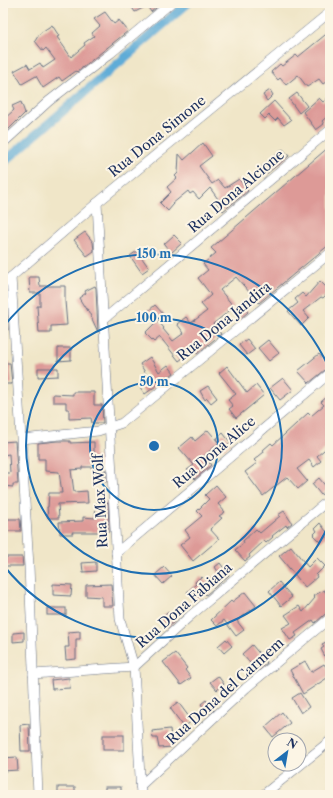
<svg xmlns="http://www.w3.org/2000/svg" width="333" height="798" viewBox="0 0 333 798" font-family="'Libre Caslon Text',serif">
  <rect width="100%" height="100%" fill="#fcf5e5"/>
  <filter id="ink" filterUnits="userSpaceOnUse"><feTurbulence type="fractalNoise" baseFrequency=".025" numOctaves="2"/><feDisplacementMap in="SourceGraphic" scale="8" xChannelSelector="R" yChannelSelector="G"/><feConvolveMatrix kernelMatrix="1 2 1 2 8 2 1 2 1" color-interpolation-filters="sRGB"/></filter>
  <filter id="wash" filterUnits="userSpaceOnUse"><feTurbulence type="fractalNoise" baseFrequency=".012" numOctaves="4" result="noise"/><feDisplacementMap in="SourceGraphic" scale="16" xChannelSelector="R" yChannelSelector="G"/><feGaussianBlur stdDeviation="0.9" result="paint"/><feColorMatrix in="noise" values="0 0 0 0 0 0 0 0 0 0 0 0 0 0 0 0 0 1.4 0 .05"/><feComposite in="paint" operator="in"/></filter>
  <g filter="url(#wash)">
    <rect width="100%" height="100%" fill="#f0e6c8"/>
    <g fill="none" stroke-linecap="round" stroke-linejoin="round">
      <path stroke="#5eacd7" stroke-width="9" d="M3 163 188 3"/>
    </g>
    <g id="blocks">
      <g fill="#dd9a97">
        <path d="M129 3H153L156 8 151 12 147 6 135 12Z"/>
        <path d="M105 12 114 24 119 20 128 31 77 72 76 71 62 81 59 77 43 88 36 76 22 84 14 71 27 64 30 69 40 63 43 68 55 60 46 48 43 51 35 41 40 33 52 25 59 36 57 37 71 57 85 45 84 43 94 36 92 33 100 26 94 19Z"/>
        <path d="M330 31V79L323 84 319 79 307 87 298 75 286 85 280 78 278 80 271 72 280 64 282 66 296 55 298 57Z"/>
        <path d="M270 90 273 95 267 101 263 95Z"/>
        <path d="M297 93 307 106 299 113 289 99Z"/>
        <path d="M330 96V114L322 121 324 124 316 130 303 112 319 98 323 102Z"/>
        <path d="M274 101 291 120 284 125 278 118 275 121 269 115 265 119 260 114Z"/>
        <path d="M21 102 25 113 3 135V120L14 110 12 106Z"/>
        <path d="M203 143 212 156 199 166 212 184 218 180 225 188 239 179 248 191 223 211 216 202 218 199 210 188 199 199 193 192 190 194 188 191 172 204 173 205 168 211 160 203 171 192 167 187 177 178 175 176 178 173 179 154 184 160Z"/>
        <path d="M330 146V244L259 303 236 277 220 290 234 307 213 324 221 334 197 354 196 352 194 353 192 351 179 361 160 337 154 342 145 333 156 322 147 312 155 305 164 315 158 321 164 328 163 329 173 341 184 333 177 324 186 317 191 323 207 311 201 304 211 295 198 278 208 270 203 264 216 253 211 248Z"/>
        <path d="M283 149 289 156 265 175 259 169Z"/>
        <path d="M85 232 93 242 94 251 87 256 74 240Z"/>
        <path d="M174 235 182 243 171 253 164 244Z"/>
        <path d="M137 251 149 268 142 273 130 256Z"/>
        <path d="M29 277H39L40 286H65V301L67 325 51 326V333H39L37 306H40V293H30Z"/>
        <path d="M320 281 330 291 323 298 321 297 303 311 309 318 301 326 288 311 298 303 295 299 302 293 306 297Z"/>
        <path d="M95 286 96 288 98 332 87 308V311L79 298 86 293 85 291Z"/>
        <path d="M241 304 248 312 240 319 233 311Z"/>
        <path d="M3 315H7L8 330 3 331Z"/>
        <path d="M247 339 255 349 247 355 239 345Z"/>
        <path d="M268 340 279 353 269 361 258 348Z"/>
        <path d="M58 348H71V360L58 361Z"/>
        <path d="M319 354 330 366 309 383 298 371Z"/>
        <path d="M150 357 159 372 168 365 174 373 145 394 139 386 149 379 140 364Z"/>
        <path d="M5 363H10L12 384H4Z"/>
        <path d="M227 366 247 393 256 385 264 395 236 418 229 409 233 406 228 400 236 394 219 373Z"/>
        <path d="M38 368H58V376L38 377Z"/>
        <path d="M283 378 293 390 280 400 270 388Z"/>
        <path d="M208 386 217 398 211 403 207 398 205 400 200 391Z"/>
        <path d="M73 392H94V405H102L103 423H92L91 418 69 419V409H66V402H53V394L73 395Z"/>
        <path d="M330 394V445L317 456 321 461 314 467 309 460 297 469 307 481 298 489 287 477 263 496 245 472 257 463 254 460 264 452 263 450 271 443 273 445 308 413 311 416 324 405 321 402Z"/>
        <path d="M208 430 219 443 204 456 211 465 195 479 187 470 194 465 179 448 192 437 195 441Z"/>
        <path d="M223 433 231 443 224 449 216 439Z"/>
        <path d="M15 441 18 484H13V487L4 486V473H10L9 454 3 455V442Z"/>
        <path d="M57 441H70V443L94 442V457H102V467H82V469L71 470 74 492 87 491 88 503 58 504 59 518H48L47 507H48L49 493H62L59 472 45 471V459H38V443Z"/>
        <rect x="103" y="470" width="3" height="12"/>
        <path d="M319 478 328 489 321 495 312 484Z"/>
        <path d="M216 485 226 497 218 504 225 512 219 516 222 518 210 529 219 539 193 561 180 545 190 537 185 530 202 516 197 511 209 499 205 495Z"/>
        <path d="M96 503H108L109 531 97 532H72L73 534H60L59 522 83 521V517L95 518Z"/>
        <path d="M284 511 292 523 287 527 286 525 272 536 273 537 266 543 264 541 249 555 250 557 245 561 235 550 244 543 243 541 256 529 260 533 280 516 278 515Z"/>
        <path d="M5 519H20L21 531H6Z"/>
        <path d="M320 523 329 535 320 542 313 535 317 531 315 528Z"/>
        <path d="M291 546 308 567 317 558 325 566 316 575 317 577 305 587 279 556Z"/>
        <path d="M3 557H22L23 566H3Z"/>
        <path d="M96 562V571L83 572 82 563Z"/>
        <path d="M220 563 229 575 206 595 204 593 194 601 187 592 196 584 195 582 201 577 206 582 219 573 215 567Z"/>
        <path d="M164 567 172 576 163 584 155 575Z"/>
        <path d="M279 582 292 597 281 606 269 591Z"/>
        <path d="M53 584 72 585 71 596 53 595Z"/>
        <path d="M111 584 113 606H102V597L86 596V585Z"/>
        <path d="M324 590 326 593 330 590V610L315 623 313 620 295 633 297 636 290 640 282 628 291 623 285 615 299 606 303 612 315 598 313 596Z"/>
        <path d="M245 592 256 606 237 621 244 630 236 636 224 620 217 626 211 620 231 601 232 602Z"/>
        <rect x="47" y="608" width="19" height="7"/>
        <path d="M169 612 175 621 167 628 160 618Z"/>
        <path d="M80 631V639H76V659L66 660 65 647H69L68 632Z"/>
        <path d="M24 632V641L13 642V633Z"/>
        <path d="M226 639 232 646 224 653 218 646Z"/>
        <path d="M330 640V666L321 649 324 647 322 644Z"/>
        <path d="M252 645 267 663 257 671 242 654Z"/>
        <path d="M175 653 187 668 185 670 191 678 181 685 163 662Z"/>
        <path d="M305 661 311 672 324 664 330 673V676L303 694 290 670Z"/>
        <path d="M218 676 224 684 217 690 210 682Z"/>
        <path d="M69 678 70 688 52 689 51 680Z"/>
        <path d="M300 693 309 707 301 713 292 698Z"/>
        <path d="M206 700 214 710 208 714 201 704Z"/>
        <path d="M178 702 192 721 184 727 170 708Z"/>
        <path d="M282 712 290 723 273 737 265 727Z"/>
        <path d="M29 724 30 751H21L20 725Z"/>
        <path d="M170 729 172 747 159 748 157 738H153L152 731Z"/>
        <rect x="103" y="735" width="21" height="15"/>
        <path d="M17 757 18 770 3 771V758Z"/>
        <rect x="58" y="787" width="17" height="8"/>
        <rect x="105" y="787" width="16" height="8"/>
      </g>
    </g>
  </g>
  <g filter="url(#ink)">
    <use href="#blocks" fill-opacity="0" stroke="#666f83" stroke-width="1"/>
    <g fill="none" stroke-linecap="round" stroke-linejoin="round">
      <defs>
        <g id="minor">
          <path d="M3 143 49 101 111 53 171 3"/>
          <path d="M97 203 120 619 134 667 141 795"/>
          <path d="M11 277 29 566 38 795"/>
          <path d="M3 284 97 203 330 12"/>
          <path d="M104 319 330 130"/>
          <path d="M22 439 98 431 122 423 330 253"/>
          <path d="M116 553 330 373"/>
          <path d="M33 674 134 667 190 616 330 499"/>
          <path d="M140 786 246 688 330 618"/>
          <path d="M263 795 330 741"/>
        </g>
      </defs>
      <use href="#minor" stroke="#666f83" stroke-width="10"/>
      <use href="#minor" stroke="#fff" stroke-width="9"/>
    </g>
  </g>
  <g fill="none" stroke="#1f6fb2" stroke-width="2">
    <circle cx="154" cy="446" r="64"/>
    <circle cx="154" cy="446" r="128"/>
    <path d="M329 524A192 192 0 0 1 4 566M4 326A192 192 0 0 1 329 368"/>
  </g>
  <g text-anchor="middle" stroke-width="4" stroke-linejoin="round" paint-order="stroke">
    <g font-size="14" fill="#1b2f5e" stroke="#fcf5e5">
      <text transform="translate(157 136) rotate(-39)" y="5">Rua Dona Simone</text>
      <text transform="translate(236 191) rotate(-40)" y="5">Rua Dona Alcione</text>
      <text transform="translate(224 321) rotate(-39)" y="5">Rua Dona Jandira</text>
      <text transform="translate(214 452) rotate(-40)" y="5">Rua Dona Alice</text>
      <text transform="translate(100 501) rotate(-93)" y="5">Rua Max Wolf</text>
      <text transform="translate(184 605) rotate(-41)" y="5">Rua Dona Fabiana</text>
      <text transform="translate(225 691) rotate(-42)" y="5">Rua Dona del Carmem</text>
    </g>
  </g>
  <circle cx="154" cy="446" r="6" fill="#1f6fb2" stroke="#fcf5e5" stroke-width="2"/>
  <g font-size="12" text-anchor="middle" font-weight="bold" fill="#1f6fb2" stroke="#fcf5e5" stroke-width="4" stroke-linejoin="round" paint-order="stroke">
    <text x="154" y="258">150 m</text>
    <text x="154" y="322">100 m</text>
    <text x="154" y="386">50 m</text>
  </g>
  <rect width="333" height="798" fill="none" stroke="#fcf5e5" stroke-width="16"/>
  <g transform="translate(287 752) rotate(31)"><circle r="19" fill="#fcf5e5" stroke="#a2a6af"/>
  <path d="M0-3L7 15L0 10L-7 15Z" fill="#1f6fb2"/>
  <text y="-6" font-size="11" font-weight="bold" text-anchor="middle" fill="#1b2f5e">N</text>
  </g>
</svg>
